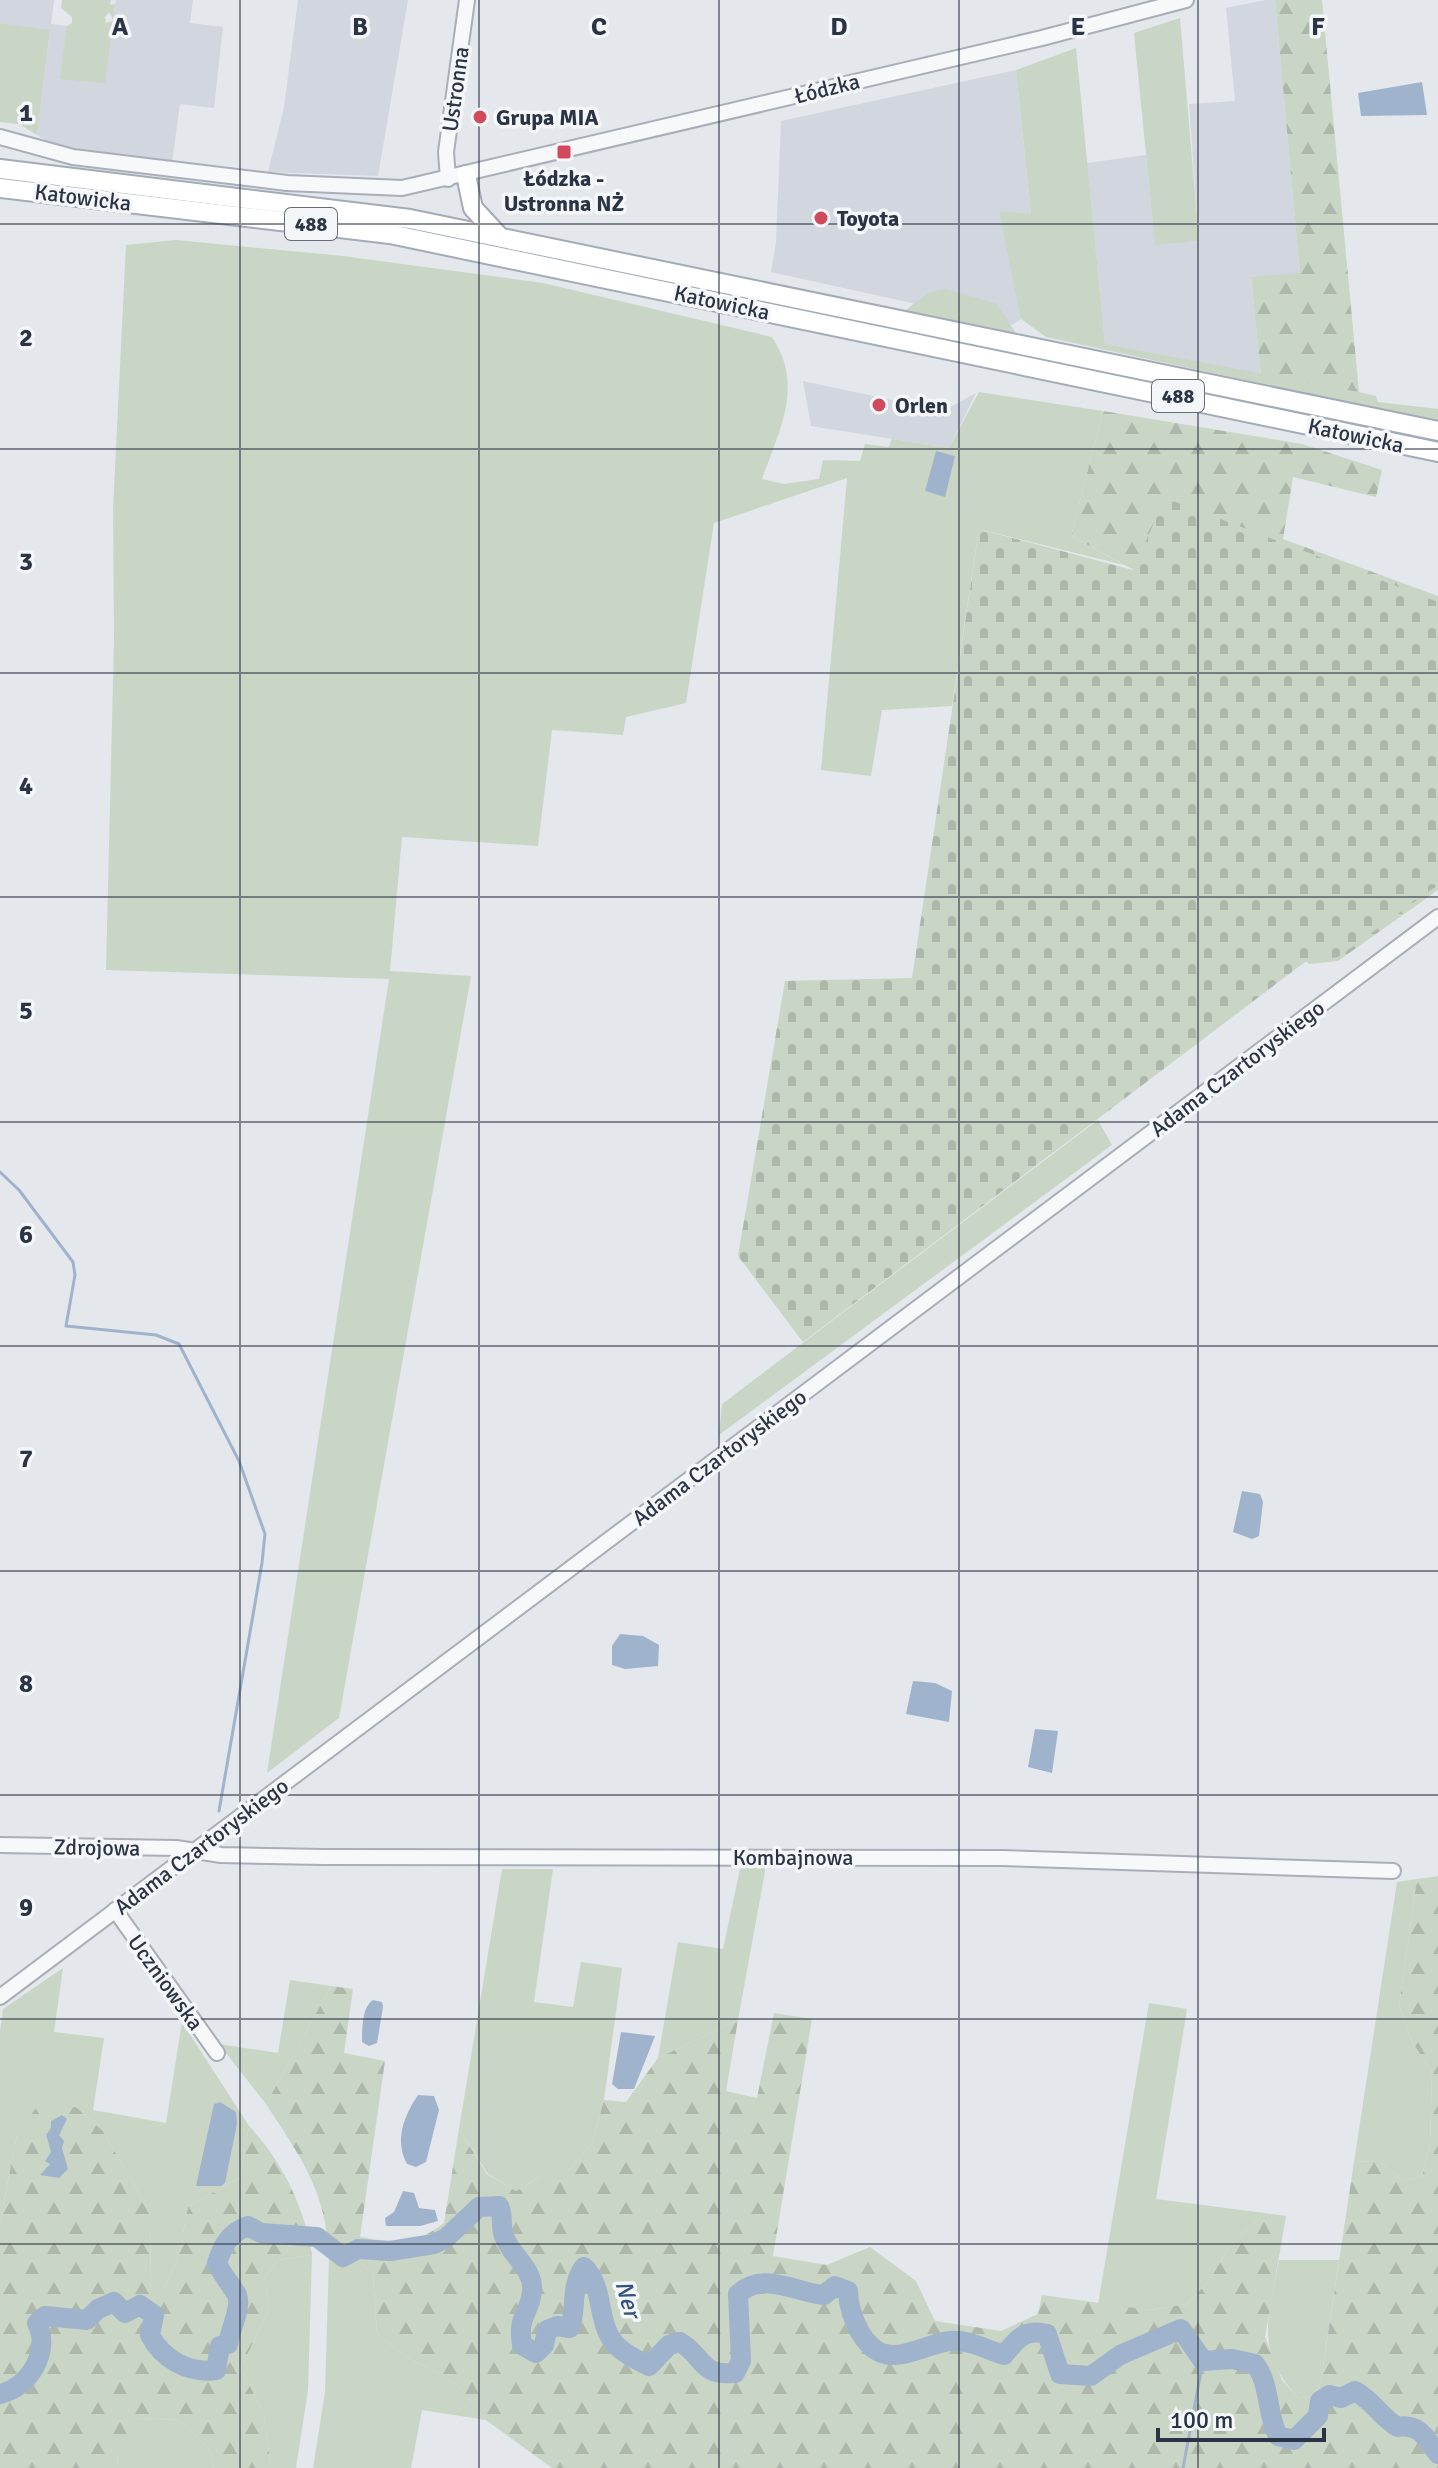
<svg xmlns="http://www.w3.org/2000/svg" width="1438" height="2468" viewBox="0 0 1438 2468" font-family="Signika,sans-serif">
  <defs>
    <pattern id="forest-firs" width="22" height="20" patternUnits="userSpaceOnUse" patternTransform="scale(2)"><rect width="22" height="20" fill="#c9d6c5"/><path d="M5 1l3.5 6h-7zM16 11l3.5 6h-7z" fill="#adb8ab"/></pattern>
    <pattern id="cemetery-stones" width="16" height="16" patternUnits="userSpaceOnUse" patternTransform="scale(2)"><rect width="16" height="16" fill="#c9d6c5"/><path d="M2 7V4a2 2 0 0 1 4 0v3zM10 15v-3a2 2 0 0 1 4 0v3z" fill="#adb8ab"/></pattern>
  </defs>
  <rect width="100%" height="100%" fill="#e4e7ec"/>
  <g fill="#d2d6de">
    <path d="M0 0H54L51 24 111 31 116 0H193L190 23 223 27 214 108 180 104 172 162 54 145 37 135 50 31 0 23Z"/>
    <path d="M298 0H408L378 176 268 172 284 107Z"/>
    <path d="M1266 0H1275L1300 274 1251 278 1261 375 1105 344 1087 163 1146 155 1155 244 1199 241 1189 104 1235 101 1226 8Z"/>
    <path d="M1016 70 1031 215 999 211 1023 318 1012 325 771 272 776 242 781 121Z"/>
    <path d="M803 381 943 411 976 393 949 448 811 426Z"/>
  </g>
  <g fill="#c9d6c5">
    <path d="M62 0H111L110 5 115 4 113 19 109 12 105 17 106 23 113 21 105 83 60 79 67 26 72 23V17L61 8Z"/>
    <path d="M1180 18 1199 241 1155 245 1134 33Z"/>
    <path d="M0 23 50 30 37 135 19 124 0 122Z"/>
    <path d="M1076 48 1105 344 1359 392 1376 396 1378 402 1438 409V422L1046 337 1021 319 999 211 1031 214 1016 70Z"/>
    <path d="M176 240 343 256 543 283 772 337C804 385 780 429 762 479L784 484 819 479 823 460 860 461 865 444 889 447 892 439 949 448 979 392 1103 411 1071 536 1124 565 979 529 952 706 882 710 871 776 821 770 847 478 714 523 686 703 626 717 623 735 552 730 538 846 402 837 390 971 471 976 339 1718 267 1773 389 979 106 970 114 640 113 509 126 245Z"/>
    <path d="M945 289 997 304 1017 335 903 312 928 293Z"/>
    <path d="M1098 1120 1112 1145 719 1435 722 1404Z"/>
    <path d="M766 1866 738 2020 658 2058 678 1942 723 1949 740 1869Z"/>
    <path d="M502 1869H553L534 2002 573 2007 581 1962 622 1968 604 2100 592 2143 564 2176H541L516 2191 488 2174 459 2129Z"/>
    <path d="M1417 1879 1399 2005 1411 2040 1432 2073 1430 2144 1422 2176 1404 2181 1379 2161 1354 2162 1397 1882Z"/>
    <path d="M63 1968 54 2032 104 2038 93 2110 166 2123 182 2022 249 2126 240 2177 188 2207 179 2254 165 2287 150 2292 151 2214 103 2131 76 2107 17 2134 0 2222V2031L3 2009Z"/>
    <path d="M290 1980 331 1986 266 2104 219 2044 278 2053Z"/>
    <path d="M1149 2003 1187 2009 1156 2199 1265 2213 1231 2244 1208 2282 1187 2304 1149 2310 1098 2304Z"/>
    <path d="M312 2255 308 2390 296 2468H271L264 2414 241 2368 269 2309 265 2278 278 2260Z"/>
    <path d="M329 2257 344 2265 360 2262 373 2274 377 2334 405 2356 457 2384 486 2420 422 2410 411 2468H313L325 2392Z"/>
    <path d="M1279 2260H1339L1321 2380 1316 2394 1299 2399C1254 2350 1268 2319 1279 2260Z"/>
    <path d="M137 2418 179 2420 210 2450 214 2468H117L118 2452Z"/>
  </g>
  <g fill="url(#forest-firs)">
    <path d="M1275 0H1322L1359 392 1261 375 1251 277 1300 273Z"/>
    <path d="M1103 411 1302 444 1382 470 1376 497 1293 477 1283 539 1438 596V890L1338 961 1309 964 1144 765 1138 559 1134 570 1071 536Z"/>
    <path d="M1438 1876V2468H552L486 2420 457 2384 405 2356 377 2334 373 2274 360 2262 344 2265 329 2257C326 2190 301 2158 266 2104L331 1986 353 1989 344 2053 385 2061 360 2237C396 2243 414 2246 444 2223L459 2129 487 2174 516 2191 541 2176H564L592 2143 604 2100 626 2102 658 2058 738 2020 726 2091 757 2098 774 2013 812 2019 773 2256 827 2265 870 2247 916 2281 935 2321 1001 2331 1038 2314 1042 2295 1149 2310 1187 2304 1208 2282 1231 2244 1265 2213 1286 2216 1265 2337 1282 2380 1299 2399 1316 2394 1321 2380 1354 2162 1379 2161 1404 2181 1422 2176 1430 2144 1432 2073 1411 2040 1399 2005 1417 1879Z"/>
    <path d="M76 2107 103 2131 151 2214 150 2291 165 2287 179 2254 188 2207 240 2177 249 2126C282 2161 305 2208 312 2255L278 2260 265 2278 269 2309 241 2368 264 2414 271 2468H214L210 2450 179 2420 138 2418 118 2452 117 2468H0V2222L17 2134 36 2108Z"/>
  </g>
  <path fill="url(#cemetery-stones)" d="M1165 498 1438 602V885L1338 957 1305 962 803 1342 738 1256 785 981 912 978 979 529 1133 570Z"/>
  <g fill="#9fb4cc">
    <path d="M1422 82 1427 115 1361 116 1358 93Z"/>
    <path d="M936 451 955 456 945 497 925 491Z"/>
    <path d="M1242 1491 1260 1494 1263 1502 1259 1536 1252 1539 1233 1532Z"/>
    <path d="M620 1634 643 1636 659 1645 658 1666 625 1669 612 1665V1646Z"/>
    <path d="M913 1681 935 1683 952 1691 949 1722 906 1714Z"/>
    <path d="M1035 1729 1058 1731 1052 1773 1028 1767Z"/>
    <path d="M373 2000 382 2002 383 2007 377 2043 369 2046 362 2042C362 2028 362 2007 373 2000Z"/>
    <path d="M621 2032 655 2036 634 2089H618L612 2084Z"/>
    <path d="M418 2095 434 2096 439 2110 426 2162 416 2167 407 2164C394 2140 404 2116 418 2095Z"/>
    <path d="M220 2102 236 2112 237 2124 225 2183 221 2186H196L214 2104Z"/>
    <path d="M62 2115 67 2119 59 2135 64 2141 62 2148 68 2169 59 2178 40 2175 50 2164 45 2161 51 2152 46 2134 51 2132V2121Z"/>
    <path d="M403 2191 414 2193 419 2208 435 2210 438 2221 420 2226H386L385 2218 394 2212Z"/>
  </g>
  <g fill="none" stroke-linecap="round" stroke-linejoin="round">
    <g stroke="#9fb4cc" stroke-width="3">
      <path d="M0 1172 19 1190 73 1262 75 1275 66 1326 156 1335 179 1344 239 1461 265 1534 262 1563 219 1811"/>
      <path d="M1183 2468 1203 2361"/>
    </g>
    <path stroke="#9fb4cc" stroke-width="20" d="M0 2394C29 2388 51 2351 37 2323L45 2316 87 2320 98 2309 114 2302 125 2313 140 2305 154 2315 150 2335C162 2359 189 2374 216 2370L220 2346 228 2344C230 2330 242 2307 237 2295 231 2284 222 2275 217 2263 223 2245 229 2233 248 2226L261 2233 317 2237 343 2257 358 2249 390 2251 434 2244 446 2238 479 2207 499 2206C504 2217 500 2226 504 2236 510 2255 534 2268 532 2291 530 2314 517 2315 522 2345L536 2353 544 2345 547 2330 557 2326 570 2328C577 2307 570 2286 584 2267 605 2287 596 2322 615 2344 624 2354 637 2360 649 2366L669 2345 680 2342C705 2357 699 2376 735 2373L741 2361 738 2294C764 2270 796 2293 824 2295L835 2286 848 2291C849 2316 865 2357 895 2355 914 2354 932 2343 950 2341 968 2339 987 2350 1004 2355 1017 2339 1025 2328 1047 2334L1060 2374 1091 2376 1120 2355 1181 2329 1203 2361 1232 2359 1255 2364C1271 2385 1266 2413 1278 2436L1294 2440 1318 2416 1320 2401 1329 2395 1341 2398 1355 2391C1376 2403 1380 2417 1398 2427 1419 2423 1426 2438 1438 2454"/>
    <defs>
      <g id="minor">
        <path d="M0 137 73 157 287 183 402 188 1042 38 1186 0"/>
        <path d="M448 179 446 152 467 0"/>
        <path d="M0 1845 176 1848 221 1855 324 1857 1002 1858 1393 1871"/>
        <path d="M115 1910 217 2053"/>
        <path d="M0 1997 1438 917"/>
      </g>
      <g id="major">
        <path d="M0 169 410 219 1438 431"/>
        <path d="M466 175 473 208 498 235"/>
        <path d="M0 188 390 234 1438 452"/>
      </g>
    </defs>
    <use href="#minor" stroke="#a9aeb7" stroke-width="18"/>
    <use href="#major" stroke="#a3abb8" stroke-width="22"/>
    <use href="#minor" stroke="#f7f8fa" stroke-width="14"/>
    <use href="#major" stroke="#fff" stroke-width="18"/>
  </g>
  <path fill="none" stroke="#2b3445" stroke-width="2" stroke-opacity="0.55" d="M240 0V2468M479 0V2468M719 0V2468M959 0V2468M1198 0V2468M0 224H1438M0 449H1438M0 673H1438M0 897H1438M0 1122H1438M0 1346H1438M0 1571H1438M0 1795H1438M0 2019H1438M0 2244H1438"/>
  <g fill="#d1495b" stroke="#f4f6f9" stroke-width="3">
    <circle cx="480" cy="117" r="8"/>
    <rect x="556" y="144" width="16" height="16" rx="4"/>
    <circle cx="821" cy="218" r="8"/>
    <circle cx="879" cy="405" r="8"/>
  </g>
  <g text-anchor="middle" stroke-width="7" stroke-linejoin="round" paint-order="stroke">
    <g fill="#f4f6f9" stroke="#676e7b" stroke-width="2">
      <rect x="285" y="208" width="52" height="32" rx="6"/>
      <rect x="1152" y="380" width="52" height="32" rx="6"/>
    </g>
    <g font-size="20" font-weight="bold" fill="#2b3445">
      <text x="311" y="231">488</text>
      <text x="1178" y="403">488</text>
    </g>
    <g font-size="22" fill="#2b3445" stroke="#f4f6f9">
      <text transform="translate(827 88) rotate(-14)" y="8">Łódzka</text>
      <text transform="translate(455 89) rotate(-82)" y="8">Ustronna</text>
      <text transform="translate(83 197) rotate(7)" y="8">Katowicka</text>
      <text transform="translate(722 302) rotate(12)" y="8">Katowicka</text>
      <text transform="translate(1356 435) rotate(12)" y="8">Katowicka</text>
      <text transform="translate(1237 1068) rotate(-37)" y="8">Adama Czartoryskiego</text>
      <text transform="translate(719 1457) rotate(-37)" y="8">Adama Czartoryskiego</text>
      <text transform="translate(201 1846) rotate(-37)" y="8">Adama Czartoryskiego</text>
      <text transform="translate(97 1847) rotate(1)" y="8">Zdrojowa</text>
      <text x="793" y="1865">Kombajnowa</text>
      <text transform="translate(166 1982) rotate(54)" y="8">Uczniowska</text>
    </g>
    <g font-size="22" font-weight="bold" fill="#2b3445" stroke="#f4f6f9" text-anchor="start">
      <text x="496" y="125">Grupa MIA</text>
      <text x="564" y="186" text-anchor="middle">Łódzka -<tspan x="564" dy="25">Ustronna NŻ</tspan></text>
      <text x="837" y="226">Toyota</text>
      <text x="895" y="413">Orlen</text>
    </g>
    <g font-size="24" font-style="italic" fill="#34527a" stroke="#f4f6f9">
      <text transform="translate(628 2299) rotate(74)" y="8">Ner</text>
    </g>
  </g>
  <g font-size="26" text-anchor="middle" font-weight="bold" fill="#2b3445" stroke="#f4f6f9" stroke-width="7" stroke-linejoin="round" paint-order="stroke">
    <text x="120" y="35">A</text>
    <text x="360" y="35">B</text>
    <text x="599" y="35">C</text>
    <text x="839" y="35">D</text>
    <text x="1078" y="35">E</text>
    <text x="1318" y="35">F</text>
    <text x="26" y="121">1</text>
    <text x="26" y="346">2</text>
    <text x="26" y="570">3</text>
    <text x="26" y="794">4</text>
    <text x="26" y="1019">5</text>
    <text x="26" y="1243">6</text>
    <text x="26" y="1467">7</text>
    <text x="26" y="1692">8</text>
    <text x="26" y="1916">9</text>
  </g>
  <path d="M1158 2428v12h166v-12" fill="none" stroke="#2b3445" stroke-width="4"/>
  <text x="1170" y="2428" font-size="24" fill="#2b3445" stroke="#f4f6f9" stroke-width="6" paint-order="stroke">100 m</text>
</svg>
